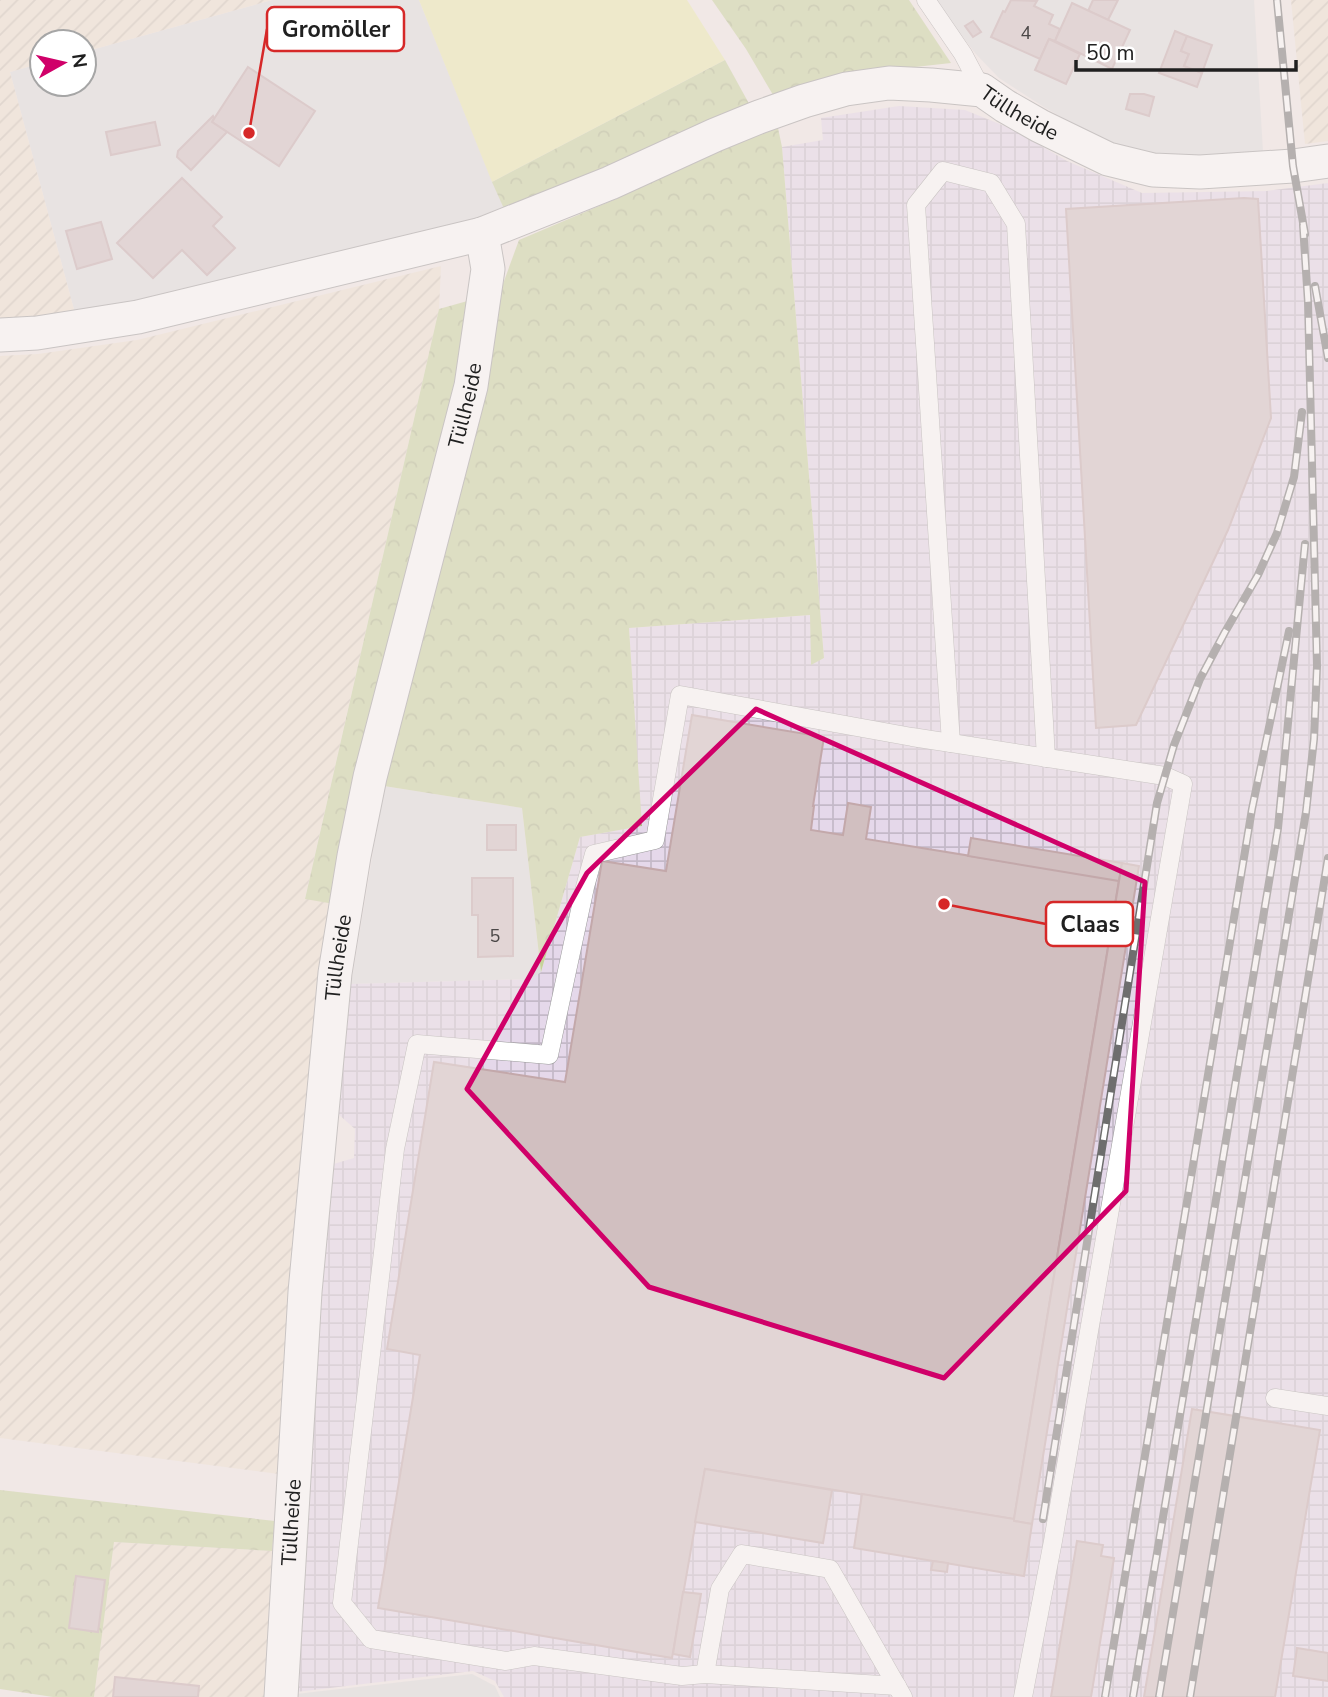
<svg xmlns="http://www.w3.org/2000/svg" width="1328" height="1697" viewBox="0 0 1328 1697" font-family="'Nunito Sans',sans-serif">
  <defs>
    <pattern id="industrial-grid" width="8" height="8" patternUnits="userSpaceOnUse" patternTransform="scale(1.75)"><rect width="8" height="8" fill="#e5d8ea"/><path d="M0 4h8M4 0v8" fill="none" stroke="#c4b9c8"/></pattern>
    <pattern id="farmland-furrows" width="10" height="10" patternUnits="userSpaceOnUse" patternTransform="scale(1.75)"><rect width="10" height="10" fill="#f0e3d1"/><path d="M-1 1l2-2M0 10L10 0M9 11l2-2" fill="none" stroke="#cec2b3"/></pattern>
    <pattern id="forest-crowns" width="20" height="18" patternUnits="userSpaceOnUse" patternTransform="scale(1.75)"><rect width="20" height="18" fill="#c6d29a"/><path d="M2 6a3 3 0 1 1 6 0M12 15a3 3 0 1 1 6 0" fill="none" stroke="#aab484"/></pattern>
  </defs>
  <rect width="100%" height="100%" fill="#f1e8e6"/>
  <g fill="#deddde">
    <path d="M272 0H419L505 211 477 222 76 317 10 72 42 63V84H84V52Z"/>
    <path d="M935 0H1254L1263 152 1207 157 1153 154 1100 140 1044 107 999 78 975 53Z"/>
    <path d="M384 786 522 808 541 972 532 979 351 984Z"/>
  </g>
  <path fill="url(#industrial-grid)" d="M899 106 965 110 1012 129 1067 161 1142 193 1267 191 1328 183V1697H504L495 1681 473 1671 296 1692 330 1165 354 1158 355 1129 337 1113 351 984 531 979 541 972 580 837 641 826 629 628 811 615V664L824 658 782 147 823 140 821 118Z"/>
  <g fill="url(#farmland-furrows)">
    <path d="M0 0H272L84 52V42H42V63L10 72 76 317 0 323Z"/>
    <path d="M1291 0H1328V141L1305 144Z"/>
    <path d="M441 266 439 309 305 898 334 904 305 1105 290 1281 279 1474 0 1438V356L38 354 137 340Z"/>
    <path d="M114 1542 272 1551 264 1697H94Z"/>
  </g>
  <path fill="#ececab" d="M419 0H687L725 60 492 182Z"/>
  <g fill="url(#forest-crowns)">
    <path d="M712 0H909L951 63 888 70 776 100 746 49Z"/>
    <path d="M725 60 752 109 505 211 492 182Z"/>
    <path d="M778 128 782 147 824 658 811 665 810 615 629 628 642 826 580 837 541 972 522 808 384 786 500 292 519 240 618 198 722 147Z"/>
    <path d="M471 300 459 385 334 904 305 899 439 309Z"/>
    <path d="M0 1490 275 1521 272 1551 114 1542 94 1697H53L0 1689Z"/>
  </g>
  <path fill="#dcdcdc" d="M472 1674 495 1686 500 1697H296V1694Z"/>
  <g fill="#d1bfc0" stroke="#c3a8aa" stroke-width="2">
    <path d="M1011 0 1037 1 1034 6 1053 15 1049 24 1060 29 1055 41 1049 39 1040 59 991 37 1003 11 1005 12Z"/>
    <path d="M1093 0H1118L1108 20 1088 11Z"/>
    <path d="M1072 3 1130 30 1112 69 1055 41Z"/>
    <path d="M973 21 981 32 973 37 965 26Z"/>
    <path d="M1175 31 1187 36 1181 51 1189 54 1184 66 1202 73 1197 87 1159 73Z"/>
    <path d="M1187 36 1212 45 1202 73 1184 66 1189 54 1181 51Z"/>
    <path d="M1049 39 1080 54 1066 84 1035 70Z"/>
    <path d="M248 67 315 111 279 166 212 122Z"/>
    <path d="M1130 94H1144L1154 97 1149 116 1126 109Z"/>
    <path d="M213 116 214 118 212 122 227 132 191 170 177 157 178 151Z"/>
    <path d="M155 122 160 145 111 155 106 132Z"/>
    <path d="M182 178 222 217 213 226 235 248 207 275 182 250 153 278 117 243Z"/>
    <path d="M1244 198 1258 199 1271 418 1228 530 1136 725 1096 728 1066 209Z"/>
    <path d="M101 222 112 259 77 269 66 231Z"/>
    <path d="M692 715 824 737 813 806H814L811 830 843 835 848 803 871 807 866 839 1119 880 1014 1519 705 1469 672 1658 378 1608 420 1355 387 1349 434 1062 565 1082 602 861 666 871Z"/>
    <rect x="487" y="825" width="29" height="25"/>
    <path d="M971 838 1122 863 1119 881 968 856Z"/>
    <path d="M1122 863 1139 866 1032 1524 1014 1521V1519Z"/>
    <path d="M472 878H513V956L478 957V915H472Z"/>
    <path d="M1192 1409 1320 1430 1275 1697H1144Z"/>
    <path d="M705 1469 832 1490 823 1543 695 1522Z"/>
    <path d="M862 1494 1014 1519V1521L1032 1524 1024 1576 854 1548Z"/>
    <path d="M1077 1541 1103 1545 1101 1556 1114 1558 1091 1697H1051Z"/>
    <path d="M933 1561 948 1563 947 1572 931 1570Z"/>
    <path d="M76 1576 105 1580 98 1632 69 1628Z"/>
    <path d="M683 1592 701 1594 690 1657 673 1654Z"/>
    <path d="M1297 1648 1328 1653V1681L1293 1676Z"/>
    <path d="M115 1677 199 1686 198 1697H113Z"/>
  </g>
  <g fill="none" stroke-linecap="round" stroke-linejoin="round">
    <defs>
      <g id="service">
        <path d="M926 0 963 54 982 90"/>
        <path d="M951 743 916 205 943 171 991 183 1016 224 1046 758"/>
        <path d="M1275 1398 1328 1406"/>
        <path d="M705 1674 720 1589 742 1554 830 1569 903 1697"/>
        <path d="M897 1686 705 1674 682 1676 534 1656 506 1661 371 1639 342 1603 395 1149 417 1044 549 1055 585 887 594 854 655 840 680 695 912 737 1165 776 1183 784 1053 1541 1023 1697"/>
      </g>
      <g id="minor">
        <path id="s1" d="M0 335 37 333 138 317 482 234 610 183 715 135 759 117 804 101 846 89 889 83 931 85 982 90 1005 106 1040 126 1108 159 1153 170 1200 172 1293 166 1328 161"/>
        <path id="s2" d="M281 1697 305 1292 335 973 354 856 370 777 471 386 488 269 482 234"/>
      </g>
    </defs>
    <use href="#service" stroke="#9a9a9a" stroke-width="19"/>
    <use href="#minor" stroke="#9a9a9a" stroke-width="35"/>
    <use href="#service" stroke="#fff" stroke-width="18"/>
    <use href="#minor" stroke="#fff" stroke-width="33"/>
    <defs>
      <g id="rail">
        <path d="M1277 0 1293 166 1305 234"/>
        <path d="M1315 286 1328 358"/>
        <path d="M1043 1519 1157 803 1174 745 1200 679 1225 632 1258 575 1277 533 1294 477 1302 412"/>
        <path d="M1105 1697 1252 809 1289 631"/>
        <path d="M1133 1697 1278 828 1305 544"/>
        <path d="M1159 1697 1306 812 1314 739 1317 666 1308 302 1303 225"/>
        <path d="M1190 1697 1328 858"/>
      </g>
    </defs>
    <use href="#rail" stroke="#6e6e6e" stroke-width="8"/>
    <use href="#rail" stroke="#fff" stroke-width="5" stroke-dasharray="16" stroke-linecap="butt"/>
  </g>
  <path d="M0 0H1328V1697H0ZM756 709 1145 882 1126 1191 944 1378 649 1287 467 1089 587 873Z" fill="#f1e8e6" fill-opacity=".55" fill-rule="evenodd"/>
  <path fill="none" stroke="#d00069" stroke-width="5" stroke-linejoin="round" d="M756 709 1145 882 1126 1191 944 1378 649 1287 467 1089 587 873Z"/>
  <g text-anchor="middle" stroke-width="7" stroke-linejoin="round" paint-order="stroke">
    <g font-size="18" fill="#4c4848">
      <text x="1026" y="39">4</text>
      <text x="495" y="942">5</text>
    </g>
    <g font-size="21" fill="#202020" stroke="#fff">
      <text dy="7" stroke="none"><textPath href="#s1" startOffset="1066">Tüllheide</textPath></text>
      <text dy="7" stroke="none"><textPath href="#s2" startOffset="1309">Tüllheide</textPath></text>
      <text dy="7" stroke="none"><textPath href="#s2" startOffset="742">Tüllheide</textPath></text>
      <text dy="7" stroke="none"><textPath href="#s2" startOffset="175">Tüllheide</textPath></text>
    </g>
  </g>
  <path fill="none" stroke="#d62828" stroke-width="2.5" d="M249 133L267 29M944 904L1046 924"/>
  <g fill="#d62828" stroke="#fff" stroke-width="2.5">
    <circle cx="249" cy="133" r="7"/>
    <circle cx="944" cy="904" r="7"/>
  </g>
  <g fill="#fff" stroke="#d62828" stroke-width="2.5">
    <rect x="267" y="7" width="137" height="44" rx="7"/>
    <rect x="1046" y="902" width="87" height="44" rx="7"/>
  </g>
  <g font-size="23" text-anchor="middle" font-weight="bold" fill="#202020">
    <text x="336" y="37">Gromöller</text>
    <text x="1090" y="932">Claas</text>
  </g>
  <g transform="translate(63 63) rotate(82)"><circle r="33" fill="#ffffff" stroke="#a6a6a6" stroke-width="2"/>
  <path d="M0-5L12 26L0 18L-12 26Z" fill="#d00069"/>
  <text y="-10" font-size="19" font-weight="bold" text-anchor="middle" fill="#202020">N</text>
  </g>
  <path d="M1076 60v10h220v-10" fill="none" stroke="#202020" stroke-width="3.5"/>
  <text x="1086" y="60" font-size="21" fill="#202020" stroke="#ffffff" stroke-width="5" paint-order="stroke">50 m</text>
</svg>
